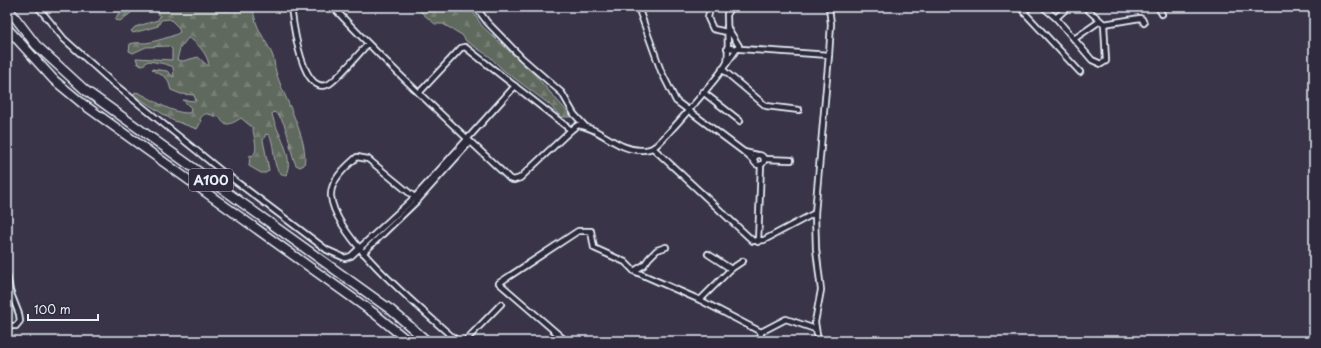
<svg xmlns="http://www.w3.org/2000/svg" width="1321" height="348" viewBox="0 0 1321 348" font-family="'Playpen Sans',sans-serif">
  <defs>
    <pattern id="forest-firs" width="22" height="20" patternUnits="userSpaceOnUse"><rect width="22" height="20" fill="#60695d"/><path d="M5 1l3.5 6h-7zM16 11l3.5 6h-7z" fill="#777f75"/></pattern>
  </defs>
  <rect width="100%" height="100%" fill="#3a3449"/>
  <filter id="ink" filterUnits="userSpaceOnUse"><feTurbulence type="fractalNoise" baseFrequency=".025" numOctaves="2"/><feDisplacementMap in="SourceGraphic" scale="8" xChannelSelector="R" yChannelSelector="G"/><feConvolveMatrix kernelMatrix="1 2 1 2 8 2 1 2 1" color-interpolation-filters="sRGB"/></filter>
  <g filter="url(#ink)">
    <g fill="url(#forest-firs)" stroke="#a4adaa" fill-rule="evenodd">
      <path d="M131 7H139L120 21 115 20 118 14 129 10Z"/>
      <path d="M153 7H221L227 11 228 7H253C255 29 264 36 272 54 275 60 274 66 276 72 283 96 310 141 304 165L300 167 296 165C289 151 289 120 274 112L272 114C276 133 295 155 286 175 270 174 277 147 269 135L266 134 263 140 269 170 266 173H261L249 166 250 155 252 156C260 151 253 137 253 128L241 118C233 123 224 129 220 117 211 117 206 109 200 119L201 122 197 129 172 120 134 95 135 92 139 93C155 100 171 114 190 113L191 108 183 100 196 101 194 95 181 94 171 90C170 87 169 83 168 80 164 74 156 74 152 69L167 71 174 77 173 67C168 64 155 62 148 61L143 65 138 64 136 58 172 60V49L169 46 146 47 133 53 129 51 130 44C135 42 141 43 146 43 152 42 176 36 180 32L178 27 170 19 161 20 158 26 133 33 131 31 135 27 158 20 160 16ZM188 38C196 40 211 59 208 66L198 57 183 61 177 60 180 48Z"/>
      <path d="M415 7H470L482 26 534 74 572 117H562L558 114 549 104 502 69 489 56 466 41 462 35 443 24H435Z"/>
    </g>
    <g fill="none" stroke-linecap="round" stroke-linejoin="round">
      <defs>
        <g id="minor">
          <path d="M38 7 64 39 113 83 224 173"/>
          <path d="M291 7C293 22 302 98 329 84 338 79 359 53 368 44"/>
          <path d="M333 7C389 67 450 122 510 179L514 180 520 178 571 130 578 125C601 128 617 151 642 150 645 150 651 149 654 147 662 142 725 70 727 62 729 56 727 23 727 14L730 7"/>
          <path d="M476 7 487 22 522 58 562 93 574 114 585 126"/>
          <path d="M638 7 661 71 676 101 744 152"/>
          <path d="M710 7 708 18 713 29 727 32"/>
          <path d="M1030 7 1023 11 1080 72"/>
          <path d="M1043 7 1056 18 1068 7"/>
          <path d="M1085 7 1104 24 1140 18 1142 19 1144 23"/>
          <path d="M1158 7 1162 14"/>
          <path d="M1056 18 1092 60 1101 64 1106 61 1104 24"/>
          <path d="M727 27 739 46 727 63"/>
          <path d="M1074 39 1100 21"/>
          <path d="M727 48 829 55"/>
          <path d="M722 69 766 106 799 110"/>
          <path d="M703 92 740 121"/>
          <path d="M419 93 461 48 465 47 571 130"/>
          <path d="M653 148 753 241 764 240 815 213"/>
          <circle cx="759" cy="160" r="5"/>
          <path d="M764 159 791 160"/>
          <path d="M755 162 744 152 757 155"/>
          <path d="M210 179 219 173 230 177 327 250 345 258 351 256 415 197 515 86"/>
          <path d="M418 200 368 159 357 157C347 166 330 180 331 196 335 240 424 311 457 341"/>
          <path d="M758 242 761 165"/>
          <path d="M363 253 418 200 470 142"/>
          <path d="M708 254 731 269"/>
          <path d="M634 271 644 265 649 258 657 250 666 247"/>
          <path d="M7 275 10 291 19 314 20 321 16 326H7"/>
          <path d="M700 300 731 269 743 261"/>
          <path d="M761 332 786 319 815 329"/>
          <path d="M465 341 501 304"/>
          <path d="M566 341 499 283 578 231H591L594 248 625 262 634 271 700 300 761 332"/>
          <path d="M760 341 761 332"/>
          <path d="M818 341 815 322 821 290 816 249 815 213 829 55 831 24 829 7"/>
        </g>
        <g id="motorway">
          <path d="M7 7 36 45 85 90 391 310 427 341"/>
          <path d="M7 28 54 80 83 104 375 314 408 341"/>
        </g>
      </defs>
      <use href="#minor" stroke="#e8f1f8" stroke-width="8"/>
      <use href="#motorway" stroke="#e8f1f8" stroke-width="11"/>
      <use href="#minor" stroke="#2f2a3d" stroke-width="4.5"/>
      <use href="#motorway" stroke="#2f2a3d" stroke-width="8"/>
    </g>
  </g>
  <g text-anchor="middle" stroke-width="3.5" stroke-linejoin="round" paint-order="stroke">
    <rect fill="#2f2a3d" stroke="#b0b5c0" stroke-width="1" x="189" y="169" width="44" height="22" rx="3"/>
    <g font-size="13" font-weight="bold" fill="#e8f1f8">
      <text x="211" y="185">A100</text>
    </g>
  </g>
  <rect width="1321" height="348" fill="none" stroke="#2f2a3d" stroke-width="24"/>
  <rect x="12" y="12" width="1297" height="324" fill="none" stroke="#e8f1f8" stroke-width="1.5" filter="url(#ink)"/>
  <path d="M28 314v6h70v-6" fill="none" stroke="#e8f1f8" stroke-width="2"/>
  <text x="34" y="314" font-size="12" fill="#e8f1f8" stroke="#2f2a3d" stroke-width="3" paint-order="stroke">100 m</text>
</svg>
